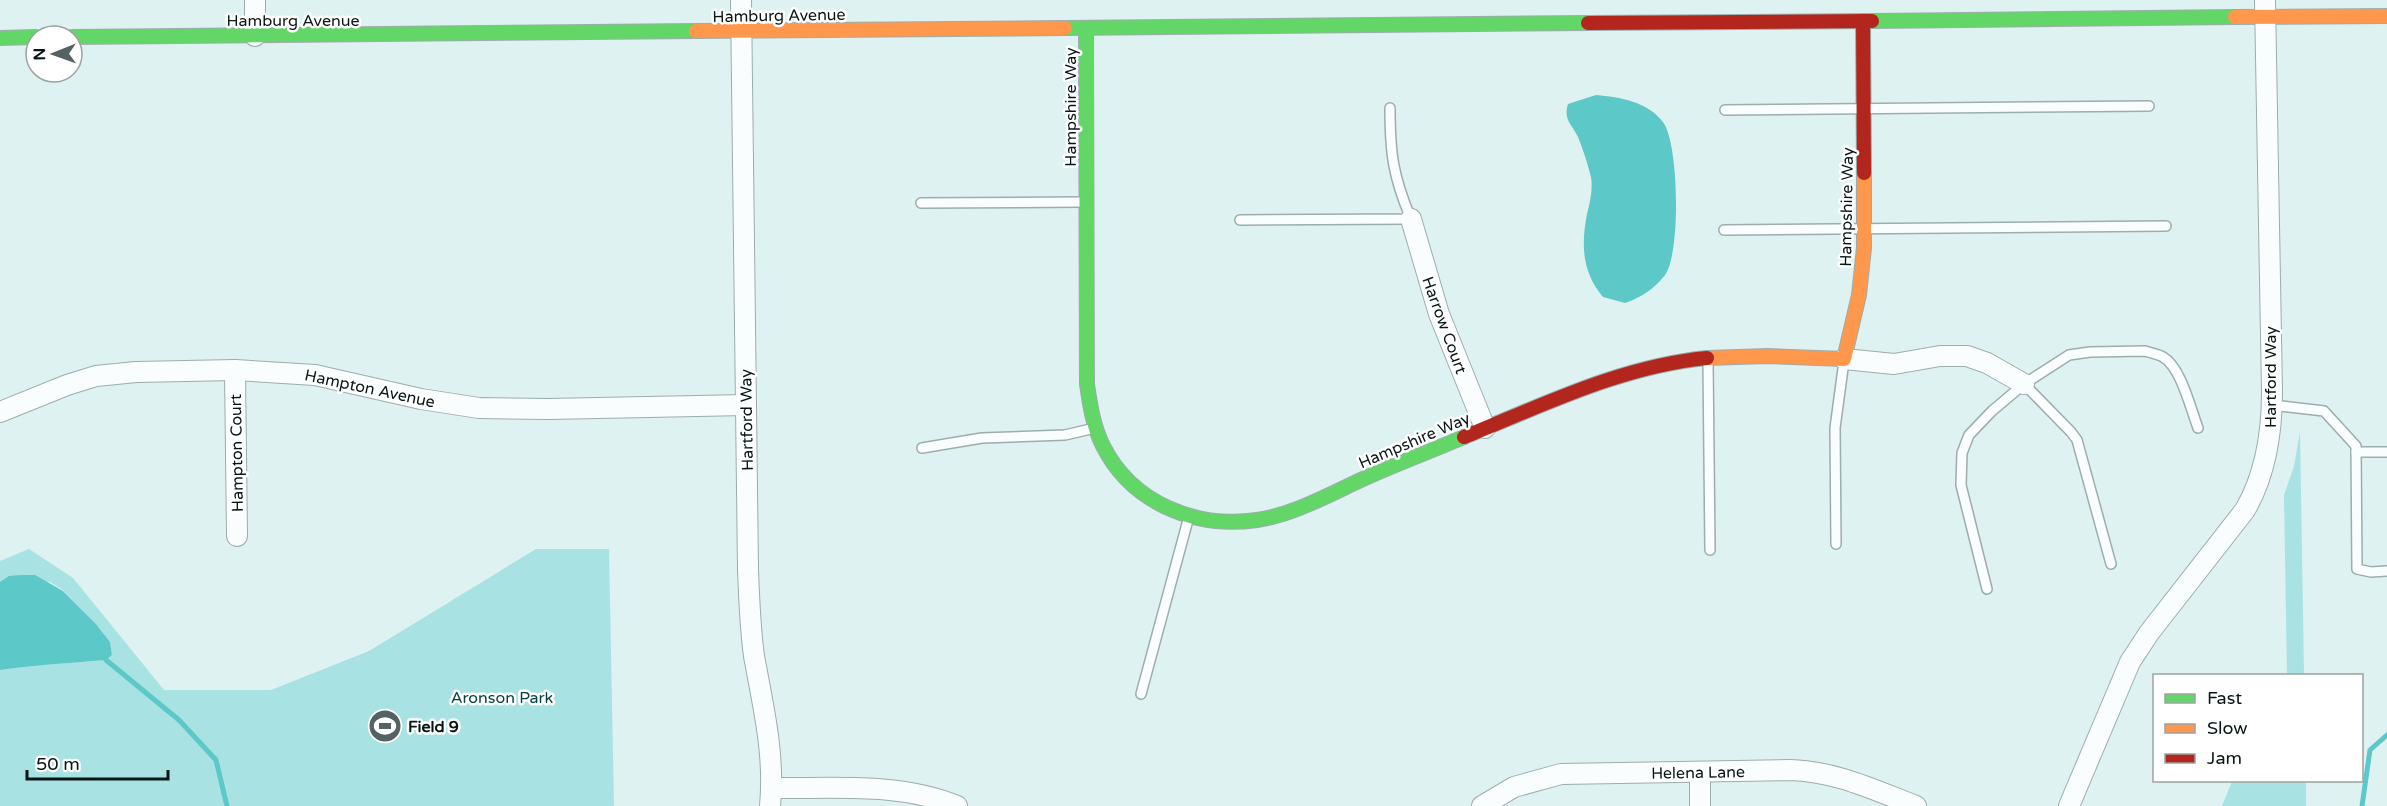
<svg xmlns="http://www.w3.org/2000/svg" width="2387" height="806" viewBox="0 0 2387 806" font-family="'Varela Round',sans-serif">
  <rect width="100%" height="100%" fill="#ddf2f1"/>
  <g fill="#a8e2e2">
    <path d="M2300 432 2304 675H2287L2284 495 2294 466Z"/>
    <path d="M29 549 73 578 164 690H271L369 651 536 549H609L614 806H0V670C35 665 70 663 106 660L112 655 110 642 96 624 63 590 50 582H0V561Z"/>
    <path d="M2232 781H2306V806H2222Z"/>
  </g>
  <g fill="#5cc8c8">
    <path d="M1596 95C1620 97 1648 102 1663 122 1679 143 1681 253 1665 275 1654 289 1642 297 1625 303L1603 297C1582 272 1581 245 1587 214 1590 203 1593 189 1591 177 1588 165 1583 149 1578 137 1572 124 1563 120 1568 104Z"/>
    <path d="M21 575H35L63 591 96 624 110 642 112 655 106 660C70 663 35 665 0 670V582L9 576Z"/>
  </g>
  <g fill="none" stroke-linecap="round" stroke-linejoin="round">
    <g stroke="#5cc8c8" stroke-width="5">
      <path d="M106 660 179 720 216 760 227 806"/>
      <path d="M2362 806 2370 750 2387 735"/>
    </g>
    <defs>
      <g id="lane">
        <path d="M1725 110 2149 106"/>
        <path d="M921 203 1083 202"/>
        <path d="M1240 220 1411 219C1393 176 1390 154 1390 108"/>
        <path d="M1724 230 2166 226"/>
        <path d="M1708 361 1710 550"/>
        <path d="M2024 384 2071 432 2077 440 2111 564"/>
        <path d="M2272 405 2324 411 2356 446 2357 569 2371 572 2387 571"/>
        <path d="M922 448 982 438 1065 435 1095 428"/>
        <path d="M2356 452H2387"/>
        <path d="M1836 544 1835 428 1844 361"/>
        <path d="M1987 589 1961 485 1962 453 1969 435 1992 411 2024 384 2069 355 2090 352 2145 351C2151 353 2158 354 2163 357 2181 367 2191 410 2198 428"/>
        <path d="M1141 694 1188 520"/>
      </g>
      <g id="street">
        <path d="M255 0V36"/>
        <path d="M741 0 748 569C749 598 750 627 754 656 763 706 775 754 770 806"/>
        <path d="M1411 219 1439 314 1485 428"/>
        <path d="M1844 359 1894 364 1940 356H1967L1987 363 2024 384"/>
        <path d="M235 370 237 536"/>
        <path d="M0 412 67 385 96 376 136 372 235 370 315 375 421 399 479 408 549 409 746 405"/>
        <path d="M1700 773V806"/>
        <path d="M772 788C833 789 900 782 957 806"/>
        <path d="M1482 806 1514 787 1561 774 1790 770C1835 771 1874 790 1916 806"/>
        <path d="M2069 806 2130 662 2149 633 2245 510C2266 474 2272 434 2272 392L2265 0"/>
      </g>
      <g id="fast">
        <path d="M1872 21 2235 17"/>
        <path d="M1065 28 1588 23"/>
        <path d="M1086 28 1087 384C1090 405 1093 426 1103 446 1132 503 1195 529 1257 520 1293 515 1330 494 1363 479 1396 464 1431 451 1464 437"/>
        <path d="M72 37 696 31"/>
        <path d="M0 38 36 37"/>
      </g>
      <g id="slow">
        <path d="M2235 17 2387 16"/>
        <path d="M696 31 1065 28"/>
        <path d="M1707 358 1768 356 1844 359 1859 295 1864 248V173"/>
      </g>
      <g id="jam">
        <path d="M1863 21 1864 173"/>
        <path d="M1588 23 1872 21"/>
        <path d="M1464 437C1543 405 1622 366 1707 358"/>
      </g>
    </defs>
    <use href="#lane" stroke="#9dadac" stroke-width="12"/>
    <use href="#street" stroke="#9dadac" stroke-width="22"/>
    <use href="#fast" stroke="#9dadac" stroke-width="16"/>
    <use href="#slow" stroke="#9dadac" stroke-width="16"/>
    <use href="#jam" stroke="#9dadac" stroke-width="16"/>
    <use href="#lane" stroke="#fafdfd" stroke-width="9"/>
    <use href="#street" stroke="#fafdfd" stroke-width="20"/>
    <use href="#fast" stroke="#63d668" stroke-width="14"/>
    <use href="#slow" stroke="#ff974d" stroke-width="14"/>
    <use href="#jam" stroke="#b3261e" stroke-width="14"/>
  </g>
  <defs>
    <symbol id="stadium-disc" viewBox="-11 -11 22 22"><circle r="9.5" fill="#536363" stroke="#fff"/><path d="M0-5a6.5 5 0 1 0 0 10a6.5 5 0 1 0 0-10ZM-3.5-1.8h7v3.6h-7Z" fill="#fff"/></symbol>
  </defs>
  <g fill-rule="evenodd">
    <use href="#stadium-disc" x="366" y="707" width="38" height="38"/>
  </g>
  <g text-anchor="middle" stroke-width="5" stroke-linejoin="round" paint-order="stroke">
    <g font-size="16" fill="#091616" stroke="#fff">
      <text transform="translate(779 15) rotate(-1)" y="6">Hamburg Avenue</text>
      <text x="293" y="26">Hamburg Avenue</text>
      <text transform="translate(1070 107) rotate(-90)" y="6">Hampshire Way</text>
      <text transform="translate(1846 207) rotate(-89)" y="6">Hampshire Way</text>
      <text transform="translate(1445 325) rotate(70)" y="6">Harrow Court</text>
      <text transform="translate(2270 377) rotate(-90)" y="6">Hartford Way</text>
      <text transform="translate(370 388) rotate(12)" y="6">Hampton Avenue</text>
      <text transform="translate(746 420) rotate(-91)" y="6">Hartford Way</text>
      <text transform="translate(1414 440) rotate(-23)" y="6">Hampshire Way</text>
      <text transform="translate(236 453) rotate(-91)" y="6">Hampton Court</text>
      <text transform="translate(1698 772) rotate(-1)" y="6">Helena Lane</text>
    </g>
    <g font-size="16" fill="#024242" stroke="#fff">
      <text x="502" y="703">Aronson Park</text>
    </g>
    <g font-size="16" font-weight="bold" fill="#091616" stroke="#fff" text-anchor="start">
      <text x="408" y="732">Field 9</text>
    </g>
  </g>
  <rect x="2153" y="674" width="210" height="108" fill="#ffffff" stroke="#9da2a2" stroke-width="1.5"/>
  <rect x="2165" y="694" width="30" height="9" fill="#63d668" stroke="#9da2a2" stroke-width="1.5"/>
  <text x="2207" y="704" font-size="18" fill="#091616">Fast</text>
  <rect x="2165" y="724" width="30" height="9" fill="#ff974d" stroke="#9da2a2" stroke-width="1.5"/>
  <text x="2207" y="734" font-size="18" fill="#091616">Slow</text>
  <rect x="2165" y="754" width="30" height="9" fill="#b3261e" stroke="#9da2a2" stroke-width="1.5"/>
  <text x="2207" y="764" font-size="18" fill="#091616">Jam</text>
  <g transform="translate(54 54) rotate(269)"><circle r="28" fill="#ffffff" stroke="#9da2a2" stroke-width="1.5"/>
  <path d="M0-4.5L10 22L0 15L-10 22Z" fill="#536363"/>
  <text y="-9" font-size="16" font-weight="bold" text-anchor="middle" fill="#091616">N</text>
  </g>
  <path d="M27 770v9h141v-9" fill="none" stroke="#091616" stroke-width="3"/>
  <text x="36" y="770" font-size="18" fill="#091616" stroke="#ffffff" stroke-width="4.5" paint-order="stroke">50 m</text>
</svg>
